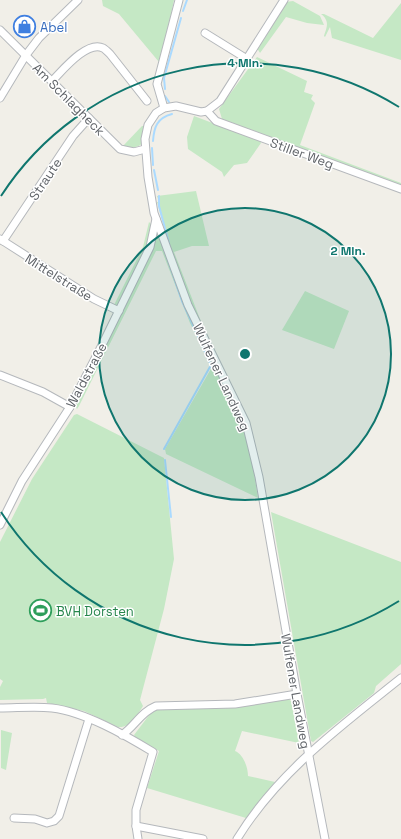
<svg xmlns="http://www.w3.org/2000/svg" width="401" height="839" viewBox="0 0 401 839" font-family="'Space Grotesk',sans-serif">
  <rect width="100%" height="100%" fill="#f1efe8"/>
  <g fill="#c5e8c5">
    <path d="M102 0H174L171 15 159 62 119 14 103 6Z"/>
    <path d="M293 1 320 16 324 25 307 23 286 17 260 53 257 48 286 2Z"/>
    <path d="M401 3V60L332 38 330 27 325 37 324 36C327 27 330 21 321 14H324L373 38Z"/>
    <path d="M257 57 307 81 304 92 313 95 311 99 315 103 300 145 401 183V185L222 119 219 109Z"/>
    <path d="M194 116 260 141 261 143 247 163 234 165 224 177 222 172 188 149 187 137Z"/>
    <path d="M142 126H146L143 143C137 148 129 149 122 147Z"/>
    <path d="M196 191 209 246H192L174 252 200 319 218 358 216 359 201 332 174 262 157 202H159L157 196Z"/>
    <path d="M149 222 152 225 147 247 118 306 114 305 143 247Z"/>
    <path d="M157 226 244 427 251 454 258 498 166 454 165 449 212 367 190 323 162 251H156L79 406 77 409 74 404Z"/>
    <path d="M305 291 349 311 334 349 282 330Z"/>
    <path d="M77 414 164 458 174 559 164 609 140 700 143 706C137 715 131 728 118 727L84 711 47 703 46 698 43 699 0 700V687L3 681 0 679V542L32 479 74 415Z"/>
    <path d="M271 512 401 562V664L376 686 374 693 313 742 311 741Z"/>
    <path d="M288 699 291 701 299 743 242 731 235 751C243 754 248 767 248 776L275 782 246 818 147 788 159 751 136 738 134 735 153 710 235 708Z"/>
    <path d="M1 730 12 733 6 770 1 768Z"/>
  </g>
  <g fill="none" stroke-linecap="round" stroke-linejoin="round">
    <g stroke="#aadaff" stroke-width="2">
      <path d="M183 11 187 0"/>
      <path d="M165 89 164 78 181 18"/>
      <path d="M165 96 169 102"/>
      <path d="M153 141C154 127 157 118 172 114"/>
      <path d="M152 148 153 165"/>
      <path d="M154 170 158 190"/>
      <path d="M159 196V206L169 243"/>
      <path d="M164 449 211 365 182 301 164 249"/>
      <path d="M165 460 171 517"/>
    </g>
    <defs>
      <g id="minor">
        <path d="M284 0 220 101 207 111 201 112 176 106 164 108 156 113 148 125 145 139 148 177 154 213 188 305 246 423 259 477 297 694 325 839"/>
        <path d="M0 30 120 149 134 152 145 149"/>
        <path d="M205 33 247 59"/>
        <path d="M52 81C62 71 87 40 103 48 105 49 108 52 110 54L147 101"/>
        <path d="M0 98 26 55 39 38 78 0"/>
        <path d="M164 108 157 84 179 0"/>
        <path d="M207 111 216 121 401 189"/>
        <path d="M0 239 94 299 119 311"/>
        <path d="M3 241 73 136 89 118"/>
        <path d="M0 375 43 392 70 407"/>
        <path d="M0 525 22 481 70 407 104 341 150 247 156 219"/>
        <path d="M0 708C17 708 35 706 52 708 85 712 125 735 153 752L136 810V826L138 839"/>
        <path d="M122 735C135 726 141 712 156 706L235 704 297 694"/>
        <path d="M14 818 35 819 47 823 54 821 59 816 89 719"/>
        <path d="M136 826 203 839"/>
        <path d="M237 839C278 772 341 726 401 678"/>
      </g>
    </defs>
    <use href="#minor" stroke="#b5b8bc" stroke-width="9"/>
    <use href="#minor" stroke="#fff" stroke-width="7"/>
  </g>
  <circle cx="245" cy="354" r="146" fill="#0f766e" fill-opacity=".12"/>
  <g fill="none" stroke="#0f766e" stroke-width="2">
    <circle cx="245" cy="354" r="146"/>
    <path d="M399 601A291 291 0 0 1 1 512M1 196A291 291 0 0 1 399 107"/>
  </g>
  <defs>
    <symbol id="shop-ring" viewBox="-11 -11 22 22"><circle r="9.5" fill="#fff" stroke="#3f7fe0" stroke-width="1.5"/><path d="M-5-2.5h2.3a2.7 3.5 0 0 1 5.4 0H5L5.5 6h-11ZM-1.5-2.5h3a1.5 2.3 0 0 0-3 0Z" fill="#3f7fe0"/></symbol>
    <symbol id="stadium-ring" viewBox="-11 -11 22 22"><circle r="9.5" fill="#fff" stroke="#2e9e5b" stroke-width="1.5"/><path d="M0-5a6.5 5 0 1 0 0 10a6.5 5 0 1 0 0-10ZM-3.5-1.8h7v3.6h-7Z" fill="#2e9e5b"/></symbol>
  </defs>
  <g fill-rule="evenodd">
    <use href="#shop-ring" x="12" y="14" width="25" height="25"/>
    <use href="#stadium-ring" x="28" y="598" width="25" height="25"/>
  </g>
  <g text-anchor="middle" stroke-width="3" stroke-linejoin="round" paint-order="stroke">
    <g font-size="13" fill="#366cbe" stroke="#fff" text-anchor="start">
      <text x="40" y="32">Abel</text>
    </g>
    <g font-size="13" fill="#5f6368" stroke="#fff">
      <text transform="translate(69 99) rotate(45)" y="5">Am Schlagheck</text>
      <text transform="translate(302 153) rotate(20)" y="5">Stiller Weg</text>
      <text transform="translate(45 179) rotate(-56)" y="5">Straute</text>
      <text transform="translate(59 277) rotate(32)" y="5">Mittelstraße</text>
      <text transform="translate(86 375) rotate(-62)" y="5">Waldstraße</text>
      <text transform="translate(222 377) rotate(65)" y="5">Wulfener Landweg</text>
      <text transform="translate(296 691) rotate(80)" y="5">Wulfener Landweg</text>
    </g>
    <g font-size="13" fill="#27864d" stroke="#fff" text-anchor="start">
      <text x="56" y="616">BVH Dorsten</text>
    </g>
  </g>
  <circle cx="245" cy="354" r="6" fill="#0f766e" stroke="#fff" stroke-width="2"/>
  <g font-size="12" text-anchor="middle" font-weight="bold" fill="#0f766e" stroke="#fff" stroke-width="3" stroke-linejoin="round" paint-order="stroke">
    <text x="245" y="67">4 Min.</text>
    <text x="348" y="255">2 Min.</text>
  </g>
</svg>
